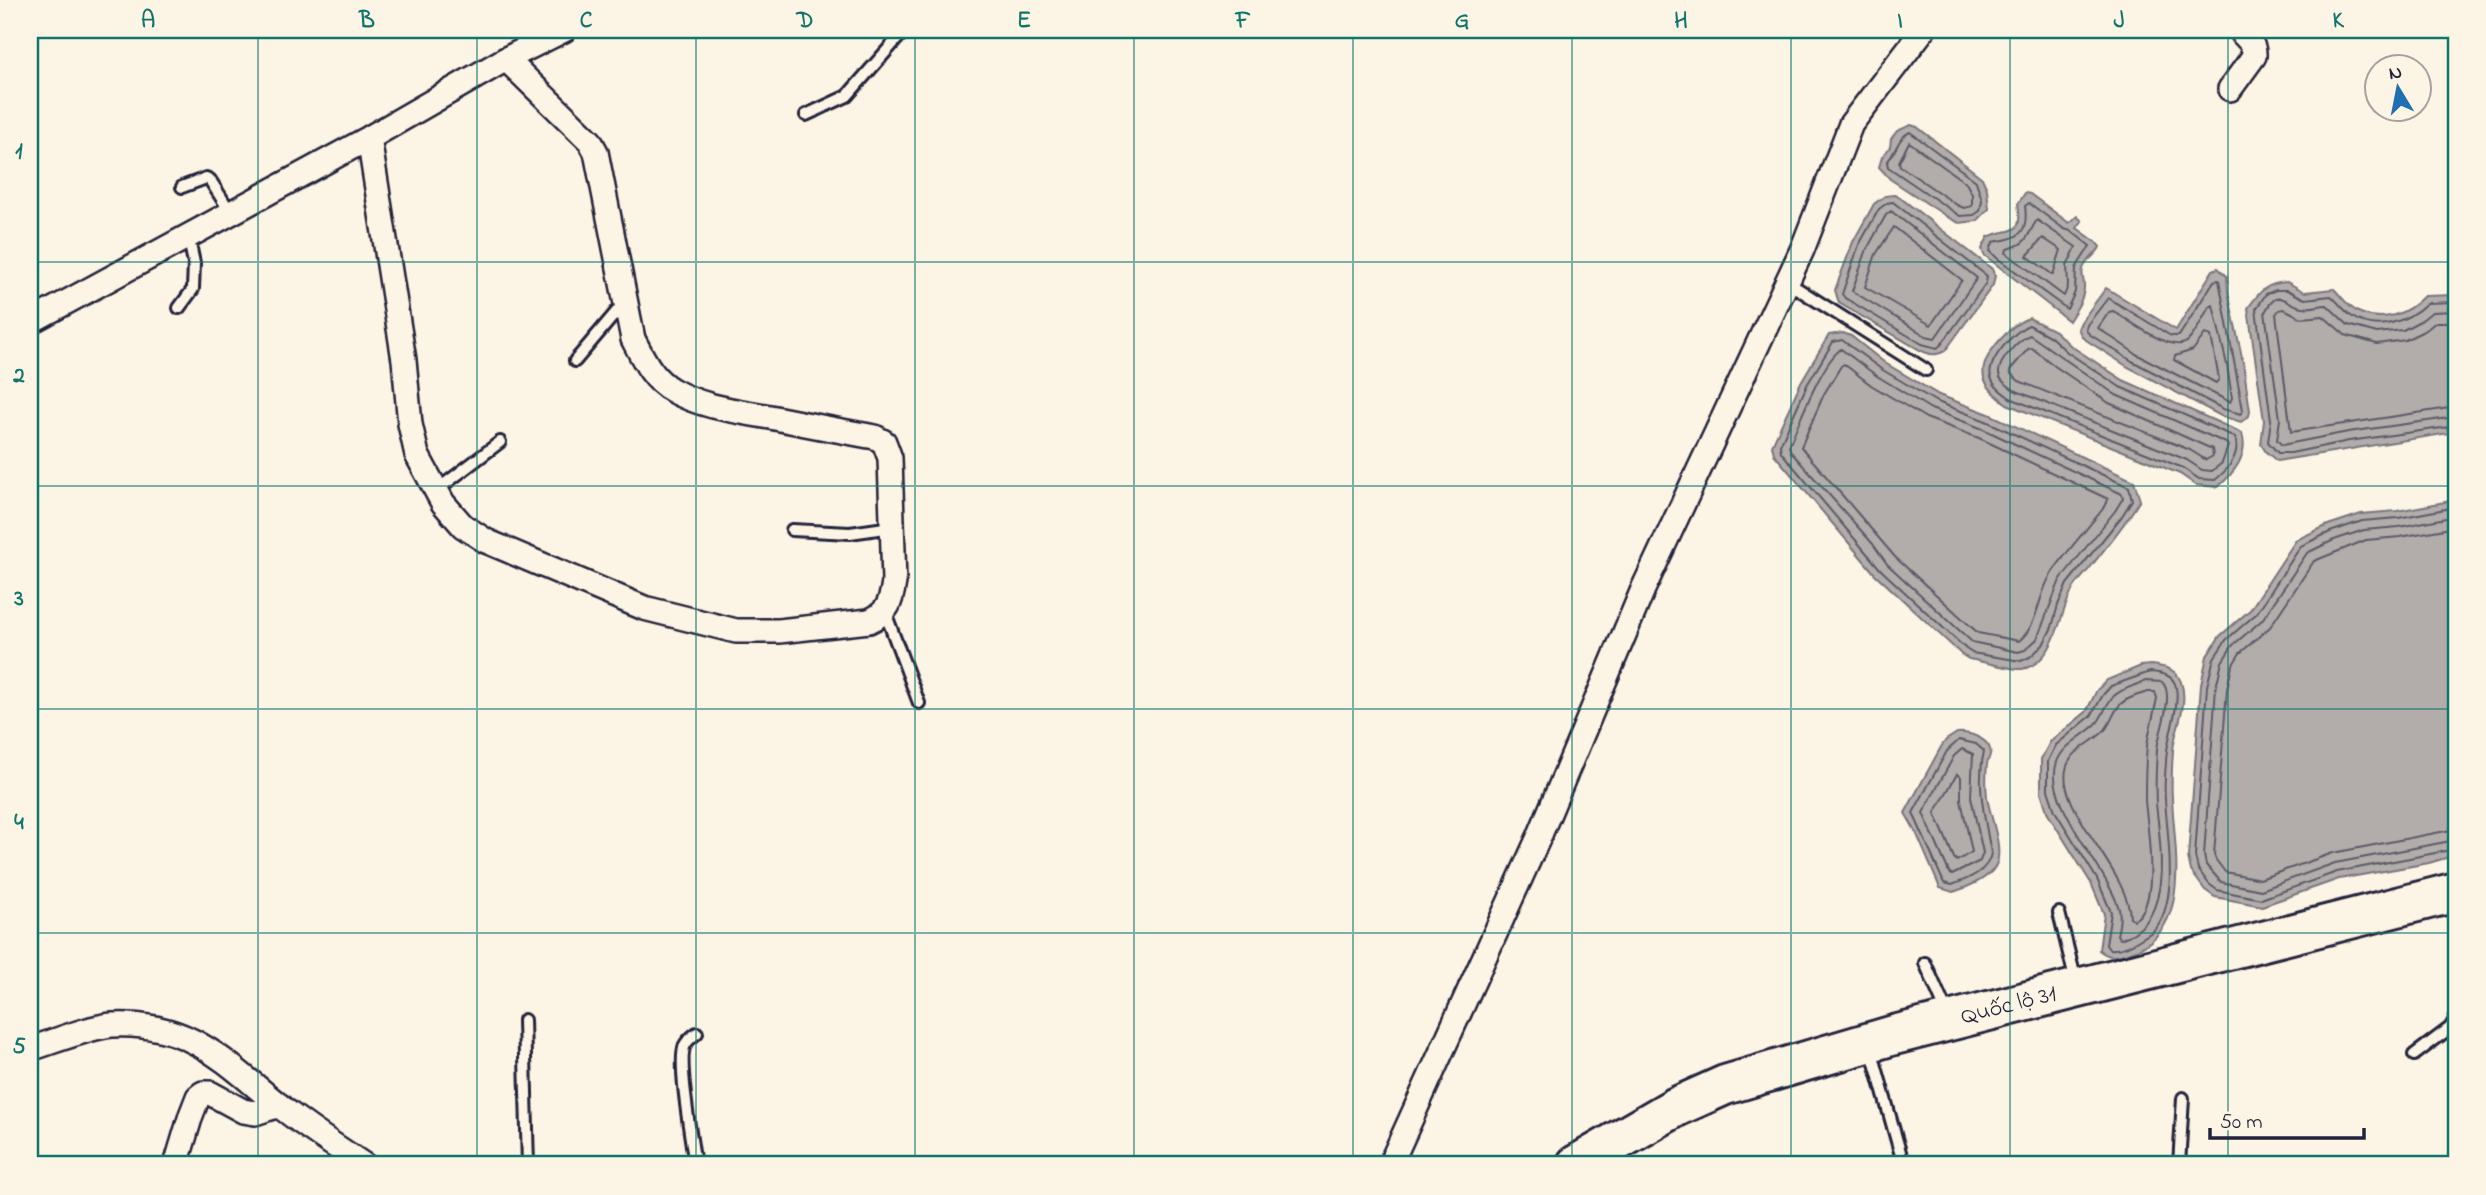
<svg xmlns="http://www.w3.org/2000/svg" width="2486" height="1195" viewBox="0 0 2486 1195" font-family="'Indie Flower',sans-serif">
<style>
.water{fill:#b2adab;stroke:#78757e;stroke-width:2}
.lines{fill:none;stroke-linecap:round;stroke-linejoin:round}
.shore{stroke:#5c5a68;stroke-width:2}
.service-casing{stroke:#22223b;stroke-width:16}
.minor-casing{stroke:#22223b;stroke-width:28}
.trunk-casing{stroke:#22223b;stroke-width:44}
.service{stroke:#fcf5e5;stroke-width:10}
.minor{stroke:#fcf5e5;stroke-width:23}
.trunk{stroke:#fcf5e5;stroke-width:38}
.grid{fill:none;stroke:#0f766e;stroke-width:2;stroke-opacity:0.55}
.labels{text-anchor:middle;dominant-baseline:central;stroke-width:5;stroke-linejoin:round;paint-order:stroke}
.street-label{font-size:24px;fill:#22223b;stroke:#fcf5e5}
.neatline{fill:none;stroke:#0f766e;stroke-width:2.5}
.grid-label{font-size:23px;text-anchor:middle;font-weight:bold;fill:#0f766e}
</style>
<rect width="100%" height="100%" fill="#fcf5e5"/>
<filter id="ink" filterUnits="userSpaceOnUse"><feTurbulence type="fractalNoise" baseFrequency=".0143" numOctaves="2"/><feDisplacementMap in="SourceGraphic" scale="14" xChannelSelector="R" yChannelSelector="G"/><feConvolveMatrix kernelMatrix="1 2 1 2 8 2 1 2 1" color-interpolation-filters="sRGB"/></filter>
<g filter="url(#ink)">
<!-- water -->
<path class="water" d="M1911,125L1917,127L1982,178L1987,189L1989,209L1977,221L1959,223L1949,218L1890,179L1879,167L1882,157L1890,147L1891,139L1897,131Z
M2025,193L2030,194L2069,223L2077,216L2082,221L2077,228L2096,242L2100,247C2096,256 2086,259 2083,269C2081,275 2084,279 2084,285C2085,298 2075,311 2069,321L1984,255L1982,249L1988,237C2009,227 2024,238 2018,204Z
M1894,195L1898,196L1992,269L1995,276L1993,285L1945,351C1935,356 1930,355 1920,350L1839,303L1835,290L1853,242L1874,204L1885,196Z
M2218,268L2227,276L2228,292L2243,362L2250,411L2249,416L2241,422L2221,416L2128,367L2083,338L2078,329L2081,322L2106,288L2176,330L2213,270Z
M2287,282L2305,292L2334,289C2341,296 2349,308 2358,312C2383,323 2406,315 2424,296L2456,295V432L2277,461L2266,452L2261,444L2264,421L2248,308C2260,291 2266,283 2287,282Z
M2029,318L2055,331L2071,346L2123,380L2242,433C2249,455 2234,473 2218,487L2196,485L2180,474L2007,404C1978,383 1976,368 1999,341C2008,331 2015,323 2029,318Z
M1843,333L1851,336L1885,363L1939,395L1989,414L2134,481L2140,500C2126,523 2109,544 2092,565C2086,574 2077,581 2072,591C2059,614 2056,663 2022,669C2013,670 1980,661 1969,659L1962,655L1875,574L1774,454L1772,445L1801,382L1829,335Z
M2456,500V855L2429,863L2339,879L2262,906L2215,897L2205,890L2191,871L2188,857L2201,685L2207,656L2220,636L2250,610L2296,540L2328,525L2361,514L2397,511Z
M2151,665C2164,667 2176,668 2181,682C2189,704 2175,728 2173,750C2172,766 2171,783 2172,798C2174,850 2194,933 2128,953C2117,957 2108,958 2099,950L2104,914L2091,883L2048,814L2041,792V759L2050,742L2086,712L2097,690L2107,680L2141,666Z
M1957,733C1968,732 1987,738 1990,749C1992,754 1988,759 1987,764C1986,774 1986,787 1987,797C1990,817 2005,850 1995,867C1988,879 1966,888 1953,892L1940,888L1916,832L1905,813L1941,747L1946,740Z"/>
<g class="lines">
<!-- shore -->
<path class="shore" d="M1910,132L1976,181L1982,200L1980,211L1974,215L1960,216L1888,167L1887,162C1897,151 1897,138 1910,132Z
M1909,142L1966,183L1972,194V206L1964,208L1957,205L1900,166L1899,162Z
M1893,202L1987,276L1986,283L1941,345L1937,348L1922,344L1845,298L1842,294L1859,245L1879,209L1887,203Z
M2029,203L2064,229L2071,231L2090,246L2076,268L2075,292L2067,309L1997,258L1990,251L1993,242C2018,238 2029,235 2025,206Z
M1891,211L1977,278L1935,338L1926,336L1852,291L1867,249L1886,215Z
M2037,220L2076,247L2067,266L2068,286L2064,296L2006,253L2007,249C2030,243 2026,236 2037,220Z
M1894,227L1962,280L1931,325L1865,287L1876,254Z
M2043,238L2061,250L2053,275L2027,256Z
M2219,280L2243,410L2241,414L2223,409L2132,361L2089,334L2086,330L2087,325L2108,298L2171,336H2179L2214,281Z
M2456,302L2427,303C2408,321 2376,334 2351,316C2344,310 2338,302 2331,296L2305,299L2287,290H2276L2266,294L2256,309L2271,420L2268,442L2278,453H2291L2349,441L2456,426
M2213,305L2227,365L2232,398L2230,402L2136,354L2098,328L2109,312L2113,311C2128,319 2172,355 2188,341C2197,332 2203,317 2209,307Z
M2456,311L2432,312L2422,320L2403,330L2377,333L2348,325L2327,305C2319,305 2311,309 2303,307C2285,305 2279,285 2265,312L2280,419L2277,440L2282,445L2348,432L2456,417
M2456,322H2436L2426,330L2405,340L2377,344L2345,335L2323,316L2302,318L2284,309L2279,310L2276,314L2291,432L2456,407
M2029,325L2051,337L2067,352L2120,387L2235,437C2241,454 2228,470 2215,480L2199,479L2183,468L2010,398C2002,392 1993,386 1991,377C1986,361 2015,330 2029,325Z
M2205,334L2211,336L2219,379L2216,383L2174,360L2175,356L2193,350Z
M2030,335L2116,395L2226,443L2228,446L2222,463L2212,471L2202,470L2187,460L2014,390C2009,386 1999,381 1999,373C1998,361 2020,338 2030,335Z
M1842,340L1881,369L1935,401L1986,421L2129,487L2132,500L2122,516L2067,584L2058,605L2052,627L2043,645L2030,657L2021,661L1972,653L1966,649L1881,570L1781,452L1780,445L1807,385L1833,342Z
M2032,348L2056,367L2109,403L2212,449L2213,456L2206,460L2190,450L2019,381L2011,374L2010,370L2028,349Z
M1841,349L1877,376L1931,409L1983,429L2122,494L2123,498L2115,511L2060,580L2037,639L2025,650L2018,652L1972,642L1887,564L1873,544L1791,452L1789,446C1799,423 1822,362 1841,349Z
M1844,364L1871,385L1926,418L1979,438L2108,499L2106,505C2089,527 2068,549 2052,573C2037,595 2040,623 2019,641L1978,633L1895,557L1801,447L1824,394L1841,366Z
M2456,507L2398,518L2362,521L2330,532L2301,546L2256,614L2226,640L2214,658L2207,686L2195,856L2198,869L2209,884L2217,890L2261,899L2337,872L2456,849
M2456,516L2399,527L2364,530L2334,540L2307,553L2262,620L2232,646L2222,662L2216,687L2204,855L2206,865L2221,882L2261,890L2335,863L2456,840
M2456,527L2400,537L2366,540L2314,561L2270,627L2240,653L2232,666L2227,689L2214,855L2216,860L2225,872L2260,879L2333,853L2456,829
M2150,672C2161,673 2173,674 2176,687C2180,709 2166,739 2166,762C2165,774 2164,787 2165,800C2167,834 2180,904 2153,931C2149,934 2144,937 2139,940C2130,946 2120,950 2109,949L2106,945L2111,912L2097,879L2055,811L2048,790V761L2056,745L2091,716L2103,695L2111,686Z
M2146,681L2162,682C2175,694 2159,732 2157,749C2156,766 2155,785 2156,803C2160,845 2175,924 2120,939L2117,935C2119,927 2121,917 2119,909C2108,869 2042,802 2057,762C2063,745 2082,737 2095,725C2102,719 2104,709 2109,702C2116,690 2134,686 2146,681Z
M2148,692H2155L2157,698C2154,714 2149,730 2147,746C2145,763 2145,783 2145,800C2147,826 2161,906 2134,920L2130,917C2129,871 2053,806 2067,766C2072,751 2091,743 2102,733C2111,725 2112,714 2119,706C2125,698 2139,695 2148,692Z
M1959,740L1976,744L1984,751C1976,786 1985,818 1991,853C1989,871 1968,879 1952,885L1944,883L1913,813L1947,751Z
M1962,749L1973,754L1971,797L1983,853L1980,861L1952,875L1949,872L1923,813L1954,756Z
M1957,774L1961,777V800L1972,852L1957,861L1954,858L1935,813Z"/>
<!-- service casing -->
<g class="service-casing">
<path id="service" d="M806,115L847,96L905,30
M182,187L206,178L210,180L231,213
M1787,282L1926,370
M179,308L193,289L194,263L188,235
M575,361L624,303
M437,490L500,442
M792,530L850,533L892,527
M885,612L919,703
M2059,913L2076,982
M1925,963L1948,1015
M524,1020L528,1165
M1871,1049L1902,1159
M2414,1055L2450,1028L2456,1018
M695,1165C692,1144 677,1060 685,1045C687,1041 693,1036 697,1033
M2179,1165L2183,1098"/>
</g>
<!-- minor casing -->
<g class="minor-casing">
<path id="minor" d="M2230,89L2254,56C2255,43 2246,38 2239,30
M369,138L404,360L410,424L417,455L443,503L463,526L486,541L644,608L736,631H779L869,621C888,613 891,602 894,582L890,458L884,442L875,437C840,431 805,424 770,417C737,411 701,407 672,390C652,379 643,358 633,339L596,152L590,141L506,59
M30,322L369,138L506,59L564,30
M30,1049C53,1042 89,1027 112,1025C188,1021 223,1060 276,1103C304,1126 335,1146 364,1165
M176,1165L191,1115L198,1097L203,1093H210L243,1111L255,1113L279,1105
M1390,1165L1539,837L1644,587L1802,250L1851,124L1923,30"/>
</g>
<!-- trunk casing -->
<g class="trunk-casing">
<g id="trunk">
<path id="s1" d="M1576,1165L1676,1107L1725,1085L1894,1035L2456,892"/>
</g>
</g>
<!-- service -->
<use href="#service" class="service"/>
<!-- minor -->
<use href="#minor" class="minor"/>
<!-- trunk -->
<use href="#trunk" class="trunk"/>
</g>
</g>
<!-- grid -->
<path class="grid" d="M258,30V1165M477,30V1165M696,30V1165M915,30V1165M1134,30V1165M1353,30V1165M1572,30V1165M1791,30V1165M2010,30V1165M2228,30V1165M30,262H2456M30,486H2456M30,709H2456M30,933H2456"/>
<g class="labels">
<!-- street labels -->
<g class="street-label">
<text stroke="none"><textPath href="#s1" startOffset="464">Quốc lộ 31</textPath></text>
</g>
</g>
<!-- margin -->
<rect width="2486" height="1195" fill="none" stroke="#fcf5e5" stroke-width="77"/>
<!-- north arrow -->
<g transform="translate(2398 88) rotate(350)"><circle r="33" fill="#fcf5e5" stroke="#a5a1a1" stroke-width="2"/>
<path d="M0-5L12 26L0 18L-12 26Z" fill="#1f6fb2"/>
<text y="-10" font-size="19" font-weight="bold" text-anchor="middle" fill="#22223b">N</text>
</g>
<!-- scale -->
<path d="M2210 1128v10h154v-10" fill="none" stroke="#22223b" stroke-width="3.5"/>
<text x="2220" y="1128" font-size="21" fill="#22223b" stroke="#fcf5e5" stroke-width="5" paint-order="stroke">50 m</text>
<rect x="38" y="38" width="2410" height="1118" class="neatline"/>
<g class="grid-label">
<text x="148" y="27">A</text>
<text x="367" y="27">B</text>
<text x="586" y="27">C</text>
<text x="805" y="27">D</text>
<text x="1024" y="27">E</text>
<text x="1243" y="27">F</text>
<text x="1462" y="27">G</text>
<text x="1681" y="27">H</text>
<text x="1900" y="27">I</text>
<text x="2119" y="27">J</text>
<text x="2338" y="27">K</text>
<text x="19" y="158">1</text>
<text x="19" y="382">2</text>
<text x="19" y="605">3</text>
<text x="19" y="829">4</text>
<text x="19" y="1053">5</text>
</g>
</svg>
